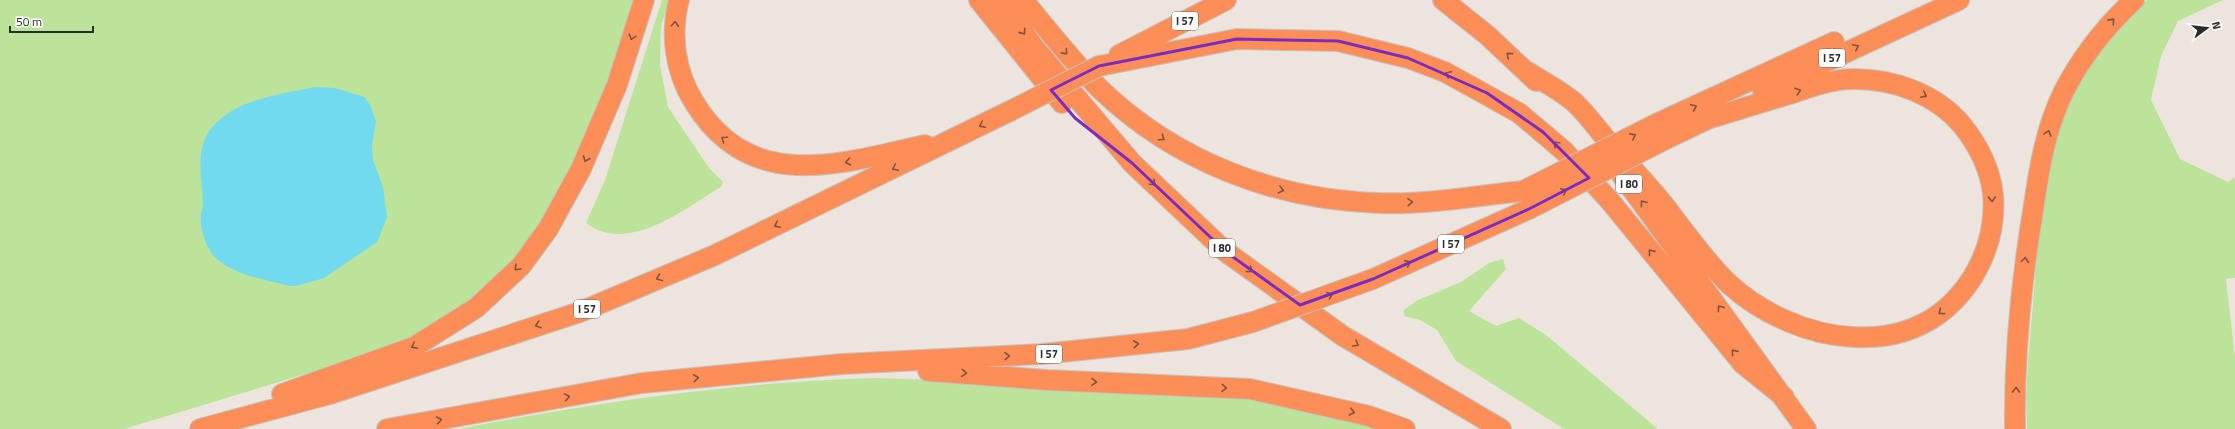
<svg xmlns="http://www.w3.org/2000/svg" width="2235" height="429" viewBox="0 0 2235 429" font-family="'Titillium Web',sans-serif">
<style>
.green{fill:#bbe39a}
.water{fill:#71daee}
.lines{fill:none;stroke-linecap:round;stroke-linejoin:round}
.motorway-casing{stroke:#c4c4c4;stroke-width:22}
.motorway{stroke:#fe8e58;stroke-width:20}
.motorway-bridge-casing{stroke:#c4c4c4;stroke-width:22;stroke-linecap:butt}
.motorway-bridge{stroke:#fe8e58;stroke-width:20}
.oneway{stroke:#7f533d}
.marked{fill:none;stroke:#7b2cbf;stroke-width:3;stroke-linejoin:round}
.labels{text-anchor:middle;dominant-baseline:central;stroke-width:3.5;stroke-linejoin:round;paint-order:stroke}
.shield{fill:#fff;stroke:#6b6b6b;stroke-width:1}
.shield-label{font-size:11px;font-weight:bold;fill:#2b2b2b}
</style>
<rect width="100%" height="100%" fill="#ede5dd"/>
<!-- green -->
<path class="green" d="M0,0H635L595,117L558,198L524,248L487,287L458,311L411,339L358,358L124,429H0Z
M662,0H669L661,26L660,65L668,107L709,168L723,182L722,186C685,209 628,255 586,223L605,180Z
M2147,0H2223L2178,21L2161,56L2151,100L2180,159L2228,182L2235,177V278L2226,279L2235,358V429H2027C2025,388 2029,346 2033,305C2037,252 2040,197 2053,146C2065,97 2106,30 2147,0Z
M1503,259L1506,269L1469,311L1496,326L1519,318L1546,335L1658,429H1564L1456,361L1437,330L1420,320L1404,316V310L1418,300L1461,282L1489,263Z
M875,378L1025,383L1251,396L1393,429H459C595,402 736,382 875,378Z"/>
<!-- water -->
<path class="water" d="M315,87L335,88L364,97L370,105L376,121L372,145L373,160L383,187L387,217L377,242L324,278L296,286H289C268,280 232,275 216,258C206,249 199,227 201,213C202,210 203,208 203,204C202,176 193,146 216,123C242,98 282,94 315,87Z"/>
<g class="lines">
<!-- motorway casing -->
<g class="motorway-casing">
<path id="motorway" d="M679,0C670,34 675,72 694,102C750,194 839,164 925,145
M979,0L1062,103
M1001,0L1033,46L1132,163L1226,252L1343,336L1501,429
M1023,0C1048,30 1072,61 1100,89C1175,161 1275,200 1379,203C1426,205 1475,196 1523,191
M1443,0L1487,35L1536,81
M1119,55L1226,0
M1099,66L1237,39L1338,41L1408,58L1445,72L1519,113L1564,151L1610,201L1743,364L1784,397
M1528,72C1543,82 1562,91 1575,103C1588,115 1599,131 1611,145C1629,165 1648,185 1665,206C1685,232 1705,261 1729,284C1762,314 1809,335 1853,337C1884,339 1914,332 1939,314C1976,286 1997,240 1993,194C1990,168 1978,145 1962,125C1936,94 1894,79 1854,79C1832,79 1810,87 1790,94C1762,102 1735,111 1707,119
M1763,91L1959,0
M1658,123L1834,42
M1666,139L1718,114
M1621,174L1806,429
M1373,279L1529,209
M928,371L1047,380L1250,389L1369,416L1405,429
M282,394L414,347L476,308L521,266L548,229L581,169L617,85L644,0
M200,429L330,394L580,312L715,255L1010,111
M387,429L642,383L842,364L1042,354L1188,339L1253,322
M2015,429C2014,356 2021,283 2033,211C2039,170 2045,129 2064,91C2082,56 2105,27 2134,0"/>
</g>
<!-- motorway -->
<use href="#motorway" class="motorway"/>
<!-- motorway-bridge casing -->
<g class="motorway-bridge-casing">
<path id="motorway-bridge" d="M1010,111L1099,66
M1523,191L1658,123
M1529,209L1666,139
M1253,322L1373,279"/>
</g>
<!-- motorway-bridge -->
<use href="#motorway-bridge" class="motorway-bridge"/>
</g>
<!-- one-way arrows -->
<defs><path id="oneway-chevron" d="M-2-3.5L2.5 0L-2 3.5" fill="none" stroke-width="1.6" stroke-linecap="round" stroke-linejoin="round"/></defs>
<g class="oneway">
<use href="#oneway-chevron" transform="translate(2112 21) rotate(-48)"/>
<use href="#oneway-chevron" transform="translate(675 24) rotate(-87)"/>
<use href="#oneway-chevron" transform="translate(1023 32) rotate(55)"/>
<use href="#oneway-chevron" transform="translate(632 37) rotate(108)"/>
<use href="#oneway-chevron" transform="translate(1856 47) rotate(-26)"/>
<use href="#oneway-chevron" transform="translate(1065 52) rotate(49)"/>
<use href="#oneway-chevron" transform="translate(1509 55) rotate(-139)"/>
<use href="#oneway-chevron" transform="translate(1448 74) rotate(-155)"/>
<use href="#oneway-chevron" transform="translate(1798 91) rotate(-17)"/>
<use href="#oneway-chevron" transform="translate(1924 95) rotate(26)"/>
<use href="#oneway-chevron" transform="translate(1694 107) rotate(-25)"/>
<use href="#oneway-chevron" transform="translate(982 125) rotate(154)"/>
<use href="#oneway-chevron" transform="translate(2048 133) rotate(-72)"/>
<use href="#oneway-chevron" transform="translate(1633 136) rotate(-27)"/>
<use href="#oneway-chevron" transform="translate(1162 138) rotate(34)"/>
<use href="#oneway-chevron" transform="translate(724 139) rotate(-145)"/>
<use href="#oneway-chevron" transform="translate(1556 144) rotate(-137)"/>
<use href="#oneway-chevron" transform="translate(586 159) rotate(113)"/>
<use href="#oneway-chevron" transform="translate(848 162) rotate(168)"/>
<use href="#oneway-chevron" transform="translate(895 168) rotate(154)"/>
<use href="#oneway-chevron" transform="translate(1153 183) rotate(43)"/>
<use href="#oneway-chevron" transform="translate(1281 190) rotate(14)"/>
<use href="#oneway-chevron" transform="translate(1564 191) rotate(-27)"/>
<use href="#oneway-chevron" transform="translate(1992 199) rotate(88)"/>
<use href="#oneway-chevron" transform="translate(1410 202) rotate(-3)"/>
<use href="#oneway-chevron" transform="translate(1643 203) rotate(-127)"/>
<use href="#oneway-chevron" transform="translate(777 225) rotate(154)"/>
<use href="#oneway-chevron" transform="translate(1651 252) rotate(-129)"/>
<use href="#oneway-chevron" transform="translate(2025 260) rotate(-83)"/>
<use href="#oneway-chevron" transform="translate(1408 263) rotate(-24)"/>
<use href="#oneway-chevron" transform="translate(517 268) rotate(135)"/>
<use href="#oneway-chevron" transform="translate(1250 270) rotate(36)"/>
<use href="#oneway-chevron" transform="translate(659 278) rotate(157)"/>
<use href="#oneway-chevron" transform="translate(1330 295) rotate(-20)"/>
<use href="#oneway-chevron" transform="translate(1720 308) rotate(-126)"/>
<use href="#oneway-chevron" transform="translate(1941 312) rotate(143)"/>
<use href="#oneway-chevron" transform="translate(538 325) rotate(162)"/>
<use href="#oneway-chevron" transform="translate(1136 344) rotate(-6)"/>
<use href="#oneway-chevron" transform="translate(1356 344) rotate(30)"/>
<use href="#oneway-chevron" transform="translate(414 346) rotate(153)"/>
<use href="#oneway-chevron" transform="translate(1734 352) rotate(-129)"/>
<use href="#oneway-chevron" transform="translate(1007 356) rotate(-3)"/>
<use href="#oneway-chevron" transform="translate(964 373) rotate(4)"/>
<use href="#oneway-chevron" transform="translate(696 378) rotate(-6)"/>
<use href="#oneway-chevron" transform="translate(1094 382) rotate(3)"/>
<use href="#oneway-chevron" transform="translate(1224 388) rotate(3)"/>
<use href="#oneway-chevron" transform="translate(2016 390) rotate(-89)"/>
<use href="#oneway-chevron" transform="translate(567 397) rotate(-10)"/>
<use href="#oneway-chevron" transform="translate(1352 412) rotate(13)"/>
<use href="#oneway-chevron" transform="translate(439 420) rotate(-10)"/>
</g>
<!-- marked area -->
<path class="marked" d="M1237,39L1338,41L1408,58L1487,93L1543,132L1589,178L1529,209L1373,279L1300,305L1226,252L1132,163L1075,118L1051,90L1099,66Z"/>
<g class="labels">
<!-- shield labels -->
<g class="shield">
<rect x="1172" y="12" width="26" height="18" rx="3"/>
<rect x="1819" y="49" width="26" height="18" rx="3"/>
<rect x="1616" y="175" width="26" height="18" rx="3"/>
<rect x="1438" y="235" width="26" height="18" rx="3"/>
<rect x="1209" y="239" width="26" height="18" rx="3"/>
<rect x="574" y="300" width="26" height="18" rx="3"/>
<rect x="1036" y="345" width="26" height="18" rx="3"/>
</g>
<g class="shield-label">
<text x="1185" y="21">I 57</text>
<text x="1832" y="58">I 57</text>
<text x="1629" y="184">I 80</text>
<text x="1451" y="244">I 57</text>
<text x="1222" y="248">I 80</text>
<text x="587" y="309">I 57</text>
<text x="1049" y="354">I 57</text>
</g>
</g>
<!-- north arrow -->
<g transform="translate(2207 28) rotate(75)" stroke="#ffffff" stroke-width="3" paint-order="stroke">
<path d="M0-3L7 15L0 10L-7 15Z" fill="#2b2b2b"/>
<text y="-6" font-size="11" font-weight="bold" text-anchor="middle" fill="#2b2b2b">N</text>
</g>
<!-- scale -->
<path d="M10 26v6h83v-6" fill="none" stroke="#2b2b2b" stroke-width="2"/>
<text x="16" y="26" font-size="12" fill="#2b2b2b" stroke="#ffffff" stroke-width="3" paint-order="stroke">50 m</text>
</svg>
